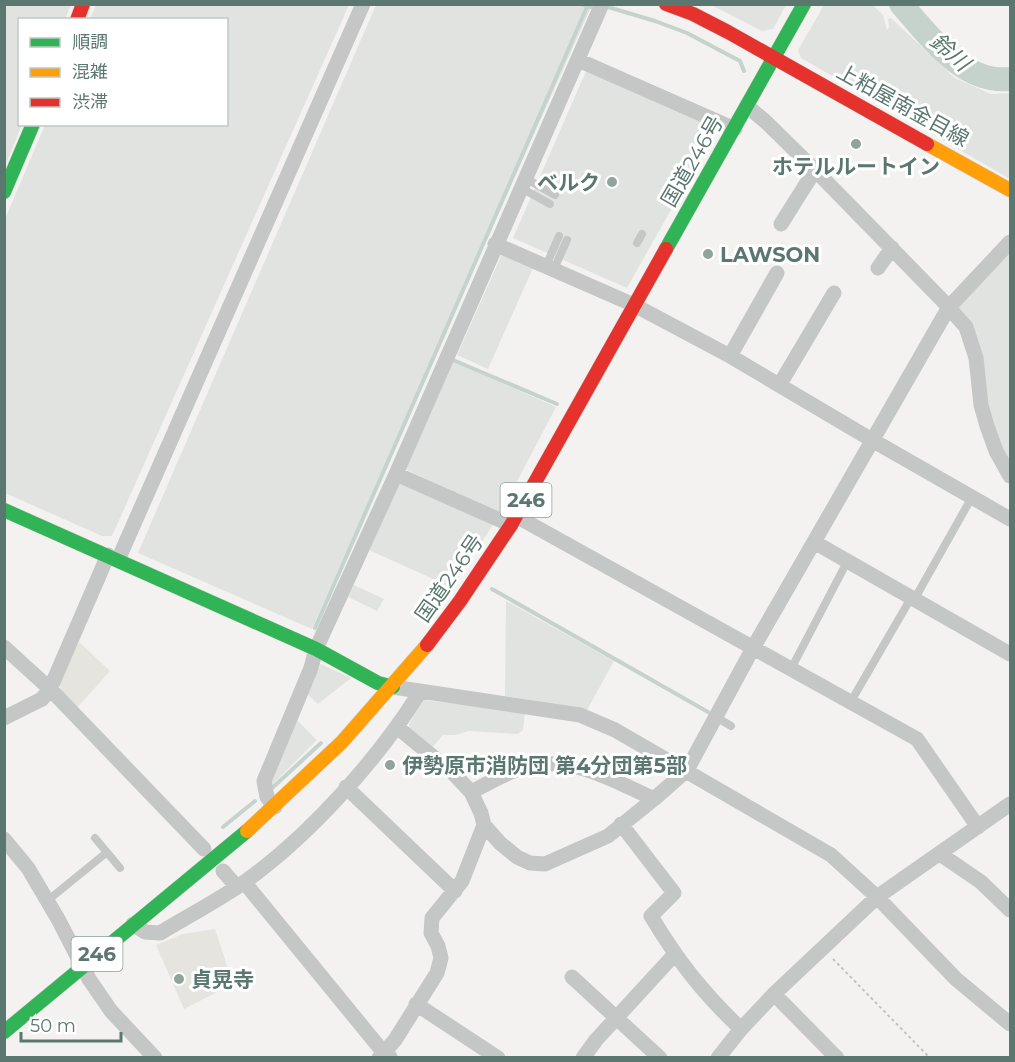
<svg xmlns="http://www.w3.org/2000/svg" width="1015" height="1062" viewBox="0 0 1015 1062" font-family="Montserrat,'Noto Sans JP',sans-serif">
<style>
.built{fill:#e1e3e1}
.green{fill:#e6e4de}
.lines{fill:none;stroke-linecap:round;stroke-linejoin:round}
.stream{stroke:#c6d3cd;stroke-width:4}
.river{stroke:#c6d3cd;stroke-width:24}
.fast-casing{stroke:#cecfce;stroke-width:15}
.slow-casing{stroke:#cecfce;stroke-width:15}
.jam-casing{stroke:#cecfce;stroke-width:15}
.path{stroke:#c2c4c3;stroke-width:2;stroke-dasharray:3 3;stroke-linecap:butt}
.lane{stroke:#c4c7c6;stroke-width:8}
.street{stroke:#c4c7c6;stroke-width:15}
.fast{stroke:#30b455;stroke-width:14}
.slow{stroke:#ff9f0a;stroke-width:14}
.jam{stroke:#e5322d;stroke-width:14}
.poi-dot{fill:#91a39d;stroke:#fff;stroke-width:2}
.labels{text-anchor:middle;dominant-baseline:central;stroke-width:6;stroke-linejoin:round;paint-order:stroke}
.shield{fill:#fff;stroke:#8ca09b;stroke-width:1.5}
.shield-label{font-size:20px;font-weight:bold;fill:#5b7870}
.street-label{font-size:21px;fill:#5b7870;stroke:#fff}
.poi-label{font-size:21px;font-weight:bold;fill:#5b7870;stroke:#fff;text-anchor:start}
.water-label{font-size:22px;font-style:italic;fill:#59796c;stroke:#fff}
</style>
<rect width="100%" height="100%" fill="#f4f2f1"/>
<!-- built -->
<path class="built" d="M5,5H71L65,19L20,20V124L22,125L5,166Z
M96,5H349L112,536H102L5,493V219L45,125L226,124V20L90,19Z
M376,5H592L312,629L138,553Z
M711,5H786L773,29L762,31Z
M824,5H873L883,15L887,30L889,27L888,19L891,18L955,78L991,94L1010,93V179L801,58L798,50Z
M587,69L718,126L627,288L513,238Z
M1010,251V466L994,436L957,309Z
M502,254L533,268L488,369L457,355Z
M453,361L556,407L500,514L407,470L405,465Z
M405,483L495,522L450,590L431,578L371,551L369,547L397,485Z
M354,585L384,599L377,611L348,597Z
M506,601L614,661L587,710L505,696Z
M321,664L351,678L318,704L307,694Z
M424,700L525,712L523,730L518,734L469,731L456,735H443L431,749L410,731L409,724Z
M297,720L317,740L270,787L271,772Z"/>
<!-- green -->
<path class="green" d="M79,642L110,671L75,710L62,695L59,683Z
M215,929L233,984L184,1009L156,945L183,934Z"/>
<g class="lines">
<!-- stream -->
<path class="stream" d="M581,4L591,7
M608,7L655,21L687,33L740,61L744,71
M453,360L557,404
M492,589L708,712
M315,628L587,7
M271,789L321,743
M223,827L255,801"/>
<!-- river -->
<path class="river" d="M901,4C930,37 963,84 1010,79"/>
<!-- fast casing -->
<g class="fast-casing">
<path id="fast" d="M4,192L33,124
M666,249L804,4
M4,510L316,649L378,683L393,687
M4,1032L247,831"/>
</g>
<!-- slow casing -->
<g class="slow-casing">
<path id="slow" d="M927,144L1010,190
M247,831L342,742L427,645"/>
</g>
<!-- jam casing -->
<g class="jam-casing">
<path id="jam" d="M666,4L693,14L728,32L927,144
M77,20L83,4
M427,645L460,601L511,525L666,249"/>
</g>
<!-- path -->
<path class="path" d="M833,959L930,1058"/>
<!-- lane -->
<path class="lane" d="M525,178L555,195
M521,188L550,204
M637,243L642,234
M546,266L559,236
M554,269L567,240
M914,600L972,497
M791,669L847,562
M850,703L911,598
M716,717L731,726
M95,838L120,868
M47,901L106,853"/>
<!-- street -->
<path class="street" d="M578,60L735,129
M747,106L766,122L815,170L942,300L966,327L976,358L981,405L987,426L996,451L1010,476
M781,224L815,170
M495,244L634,305L730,356L872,440L1010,519
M878,268L892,248
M730,356L777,273
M780,384L834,293
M396,474L511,525
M516,516L917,739L978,827
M814,542L1010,654
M118,560L363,4
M4,647L50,689L204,849
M393,687L580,715L615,730L831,855L877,897L956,979L1010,1024
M4,718L42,699L50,689L108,555
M397,727L454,774L471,792L481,813L484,825L500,843L517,857L530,863L545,864L608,836L654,799L687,770L753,648L949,307L1010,242
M346,787L455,891
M471,792C487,784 505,773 522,768C572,754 610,779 654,799
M275,807L267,797L264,781L311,668L316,649L396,474L602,4
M621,824L674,893L651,916C678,961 702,992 741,1029
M4,839L28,868L58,919L89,979L111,1011L155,1058
M940,854L981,882L1010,910
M223,871L237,887
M244,882L384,1053L390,1057
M133,924L145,932L160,933C188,916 219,900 246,881C311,834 378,759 420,692
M572,977L660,1058
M774,994L837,1058
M416,1004L498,1058
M379,1058L395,1040L437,973L441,958L438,946L431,933L432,918L462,881L484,825
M583,1058L596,1040L674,955
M718,1058L741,1029L774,994L877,897L1010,804"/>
<!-- fast -->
<use href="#fast" class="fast"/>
<!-- slow -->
<use href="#slow" class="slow"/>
<!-- jam -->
<use href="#jam" class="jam"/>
</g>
<!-- markers -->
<g class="poi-dot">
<circle cx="856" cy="144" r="6"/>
<circle cx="612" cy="182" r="6"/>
<circle cx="708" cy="254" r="6"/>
<circle cx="390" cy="765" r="6"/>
<circle cx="179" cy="979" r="6"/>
</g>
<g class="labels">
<!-- shield labels -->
<g class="shield">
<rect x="500.5" y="483" width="51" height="34" rx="4.5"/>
<rect x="71.5" y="937" width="51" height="34" rx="4.5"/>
</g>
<g class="shield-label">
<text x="526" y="500">246</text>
<text x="97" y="954">246</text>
</g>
<!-- street labels -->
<g class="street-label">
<text transform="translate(903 105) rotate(29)">上粕屋南金目線</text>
<text transform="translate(692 161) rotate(-60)">国道246号</text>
<text transform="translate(449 578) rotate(-55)">国道246号</text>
</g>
<!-- poi labels -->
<g class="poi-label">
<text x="856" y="166" text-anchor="middle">ホテルルートイン</text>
<text x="600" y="182" text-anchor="end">ベルク</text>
<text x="720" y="254">LAWSON</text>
<text x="402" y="765">伊勢原市消防団 第4分団第5部</text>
<text x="191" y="979">貞晃寺</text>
</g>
<!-- water labels -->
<g class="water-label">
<text transform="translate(950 52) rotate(41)">鈴川</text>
</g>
</g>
<!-- border -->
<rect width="1015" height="1062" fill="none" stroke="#5b7870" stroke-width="12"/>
<!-- legend -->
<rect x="18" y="18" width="210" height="108" fill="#ffffff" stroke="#bdc9c6" stroke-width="1.5"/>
<rect x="30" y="38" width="30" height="9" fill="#30b455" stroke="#bdc9c6" stroke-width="1.5"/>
<text x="72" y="48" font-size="18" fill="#5b7870">順調</text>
<rect x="30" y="68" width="30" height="9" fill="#ff9f0a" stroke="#bdc9c6" stroke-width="1.5"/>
<text x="72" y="78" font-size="18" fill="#5b7870">混雑</text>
<rect x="30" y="98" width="30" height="9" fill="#e5322d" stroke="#bdc9c6" stroke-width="1.5"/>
<text x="72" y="108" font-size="18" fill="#5b7870">渋滞</text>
<!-- scale -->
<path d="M21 1032v9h100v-9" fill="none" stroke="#5b7870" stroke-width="3"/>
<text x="30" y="1032" font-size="18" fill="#5b7870" stroke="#ffffff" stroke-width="4.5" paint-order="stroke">50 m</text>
</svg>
